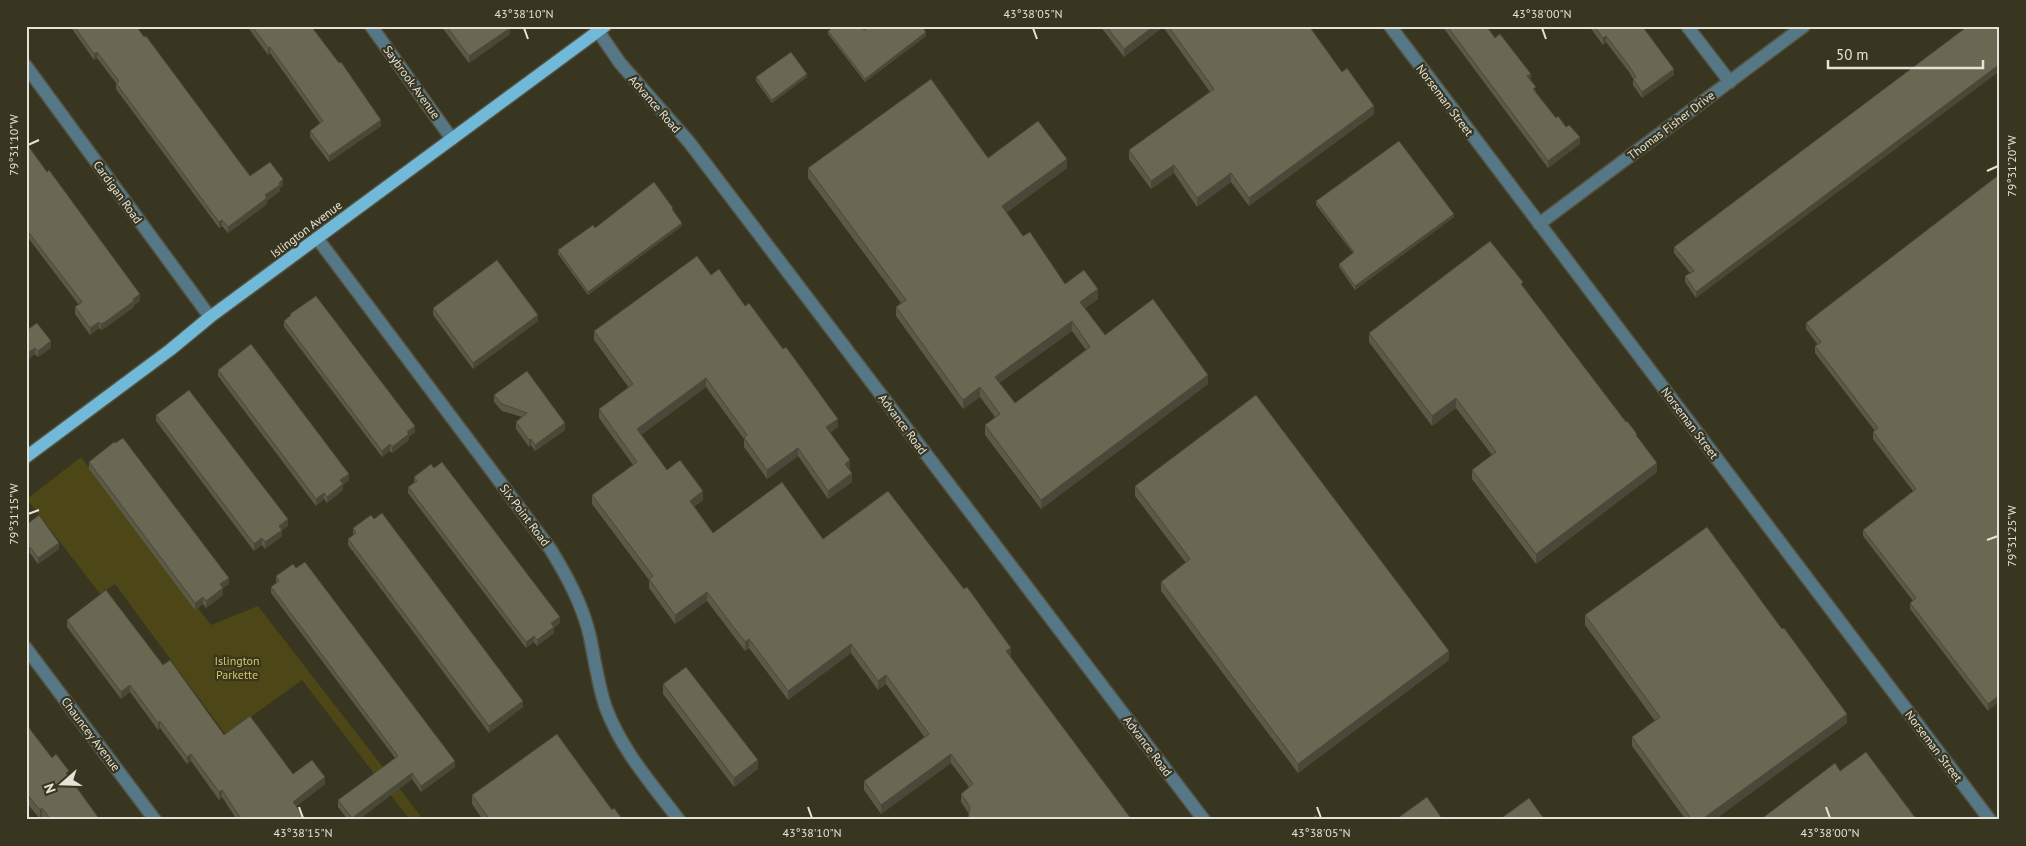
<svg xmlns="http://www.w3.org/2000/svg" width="2026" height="846" viewBox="0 0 2026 846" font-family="'PT Sans',sans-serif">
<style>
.green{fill:#4d4717}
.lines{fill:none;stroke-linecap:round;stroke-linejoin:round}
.minor-casing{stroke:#54513e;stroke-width:15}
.major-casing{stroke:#54513e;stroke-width:15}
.minor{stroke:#567786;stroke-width:12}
.major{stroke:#71b9d8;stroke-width:12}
.wall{fill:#5b5947;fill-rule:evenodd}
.shaded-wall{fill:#4a4839}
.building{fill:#6a6752;stroke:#4a4839;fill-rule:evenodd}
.ticks{fill:none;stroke:#e5e3d7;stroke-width:2}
.labels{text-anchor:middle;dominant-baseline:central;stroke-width:4.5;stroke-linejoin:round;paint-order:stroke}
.street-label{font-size:12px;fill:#e5e3d7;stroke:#383521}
.park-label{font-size:12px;fill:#d4c659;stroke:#383521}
.neatline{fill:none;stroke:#e5e3d7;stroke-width:2}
.ticks-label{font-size:12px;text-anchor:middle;fill:#e5e3d7}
</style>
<rect width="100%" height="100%" fill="#383521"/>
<!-- green -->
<path class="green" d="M81,457L211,625L258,606L423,819L410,820L302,680L226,735L115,584L100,594L27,499Z"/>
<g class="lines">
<!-- minor casing -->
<g class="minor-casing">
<path id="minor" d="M371,26L452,139
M1390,26L1990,820
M1687,26L1730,82
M598,31L620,63L689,142L746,217L1204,820
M26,66L210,317
M1539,224L1804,26
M317,238L551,550C568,578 583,606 590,637C595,661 598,685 606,708C622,751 652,784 679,820
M26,648L155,820"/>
</g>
<!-- major casing -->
<g class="major-casing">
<path id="major" d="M26,457L170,350L210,317L605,26"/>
</g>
<!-- minor -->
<use href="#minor" class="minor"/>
<!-- major -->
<use href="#major" class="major"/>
</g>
<!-- wall -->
<path class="wall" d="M70,26H136L250,176L283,186L280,188V191L267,201V204L228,233L222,226L219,228L116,89V83L97,58L94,60Z
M247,26H311L381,126L329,162L310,137V131L320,123L270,53L268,55Z
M441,26H508L510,34L469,63Z
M1100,26H1305L1374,114L1249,206L1231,182L1197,207L1174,173L1151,189L1129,159V150L1210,92L1163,27L1124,57Z
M1442,26H1484L1495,38L1531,80L1536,92L1556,118L1566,127L1580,144L1548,168Z
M1589,26H1642L1674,75L1642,98L1633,85V79L1629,72L1606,42L1603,45Z
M1968,26L1696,298L1685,282V276L1690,273L1674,253V247Z
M864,30L926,36L865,82L828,34V31Z
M756,77H807L772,103L756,81Z
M26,143L140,301L134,305V307L105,328L101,330L99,328L90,335L75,314V307L79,305L26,235Z
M988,158L1067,168L1006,213L1023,236L1065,284L1098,299L1085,308L1105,335L1208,384L1041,509L985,435V425L995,417L980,397L963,409L896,316V307L901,303L808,178V168ZM1072,331L1086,350L1015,403L999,383Z
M2000,174L1988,711L1910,609V603L1913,601L1863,536V530L1913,491L1873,439V432L1875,431L1815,353V346L1818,345L1806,329V323Z
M1316,201L1454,217L1355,290L1339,267V264L1353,253L1316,205Z
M673,211L682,226L588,295L558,254V250L595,228Z
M711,275L745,306L838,427L830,433L850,469L849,470L852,482L828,499L798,456L767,479L744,447V439L706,387L641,435L667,470L703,500L694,506L713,533L823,539L1011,657L969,814L961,802V794L969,787L951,763L881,814L864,790V781L925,738L886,684L878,690L851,653L788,700L749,648L745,651L707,601L675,624L649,588V580L592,504V495L633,465L599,418V409L629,388L594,340V331Z
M1523,287L1637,437L1657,472L1536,564L1472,479V470L1492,455L1456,408L1432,426L1369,342V333Z
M433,308L538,321L473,369L433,315Z
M290,314L415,432L409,437V440L392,453L390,451L382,457L284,327V321L290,316Z
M26,328L51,348L38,357L35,354L26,361Z
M218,370L349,480L343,485V490L327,503L324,499L316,506L218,376Z
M494,395L565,430L535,451L531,445L529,447L516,429V422L522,417L502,411L494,402Z
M156,415L288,526L282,530V536L265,549L262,545L254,551L156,421Z
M89,462L229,584L223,588V595L206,608L203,604L195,610L89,469Z
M414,477L560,623L554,628V633L537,646L534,642L526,648L408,493V487L414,483Z
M1135,486L1449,660L1298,773L1161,591V582L1186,563L1135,496Z
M26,525L59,549L38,564L30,553Z
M353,528L523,707L489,733L348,545V539L353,535Z
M276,576L455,767L421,792L412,779L358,820H348L338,807V800L395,758L271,593V587L276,583Z
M1585,615L1847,723L1714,820H1686L1632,746V737L1655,721L1585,625Z
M67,620L163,665L224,735L293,774L325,784L296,806L307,820H237L222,797L219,800L191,761L187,764L160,728L158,730L130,692L121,699L67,627Z
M663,684L758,769L734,787L663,694Z
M26,724L52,758L69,776L100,820H44L42,817L40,819L26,802Z
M472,795L612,810L623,820H483L472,804Z"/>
<!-- shaded-wall -->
<path class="shaded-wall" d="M1154,26H1163V27L1124,57V49Z
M510,28V34L469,63V56Z
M926,32V36L865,82V79Z
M1606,36V42L1603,45V38Z
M270,47V53L268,55V48Z
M97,52V58L94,60V54Z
M2000,64V71L1696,298V292Z
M1674,69V75L1642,98V92Z
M807,74V77L772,103V100Z
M1531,74V80L1527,83V76Z
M1374,106V114L1249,206V198Z
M381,120V126L329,162V156Z
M1580,137V144L1548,168V161Z
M1067,159V168L1002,216V206Z
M1174,165V173L1151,189V181Z
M1231,173V182L1197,207V198Z
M283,179V186L280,188V191L267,201V204L228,233V227L265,195Z
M1454,214V217L1355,290V286Z
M222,220V226L219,228V222Z
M682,223V226L588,295V292Z
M1098,289V299L1080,311V302Z
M140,294V301L134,305V307L105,328L101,330V324Z
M538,315V321L473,369V363Z
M1072,321V331L995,386V377Z
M99,322V328L90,335V328Z
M51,341V348L38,357V351Z
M35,348V354L26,361V354Z
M1208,375V384L1041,509V500Z
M706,378V387L637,438V429Z
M980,387V397L963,409V400Z
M1456,398V408L1432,426V416Z
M838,419V427L826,436V427Z
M565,423V430L535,451V445Z
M415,426V432L409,437V440L392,453V447L407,432Z
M531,439V445L529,447V440Z
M390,444V451L382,457V451Z
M798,448V456L767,479V470Z
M850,460V469L845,473V464Z
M1657,463V472L1536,564V554Z
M852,473V482L828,499V491Z
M349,474V480L343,485V490L327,503V497L340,480Z
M703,491V500L690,510V501Z
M324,493V499L316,506V499Z
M288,519V526L282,530V536L265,549V542L279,526Z
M262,538V545L254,551V544Z
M59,543V549L38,564V558Z
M30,547V553L26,556V550Z
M229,578V584L223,588V595L206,608V601L220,584Z
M707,592V601L675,624V615Z
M203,597V604L195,610V603Z
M560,617V623L554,628V633L537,646V640L551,623Z
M534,636V642L526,648V642Z
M749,639V648L745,651V642Z
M851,644V653L788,700V691Z
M1011,648V657L1006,660V651Z
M1449,651V660L1298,773V764Z
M886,675V684L878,690V681Z
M130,685V692L121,699V692Z
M2000,695V701L1988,711V704Z
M523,701V707L489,733V726Z
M1847,714V723L1714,820H1701Z
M160,721V728L158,730V723Z
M191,754V761L187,764V757Z
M951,754V763L881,814V805Z
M758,760V769L734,787V778Z
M455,761V767L421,792V786Z
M412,773V779L358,820H352V818Z
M325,777V784L293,809V802Z
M222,790V797L219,800V792Z
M42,808V817L40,819V810Z"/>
<!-- building -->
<path class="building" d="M74,26H136L144,37L146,36L250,176L270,162L283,179L279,183L280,185L265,195L267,198L228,227L222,220L219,222L116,83L119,81L97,52L94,54Z
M252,26H311L339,63L341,62L381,120L329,156L310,131L323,121L270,47L268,48Z
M446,26H508L510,28L469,56Z
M835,26H861L864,30L870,26H921L926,32L865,79L828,31Z
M1106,26H1154L1124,49Z
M1168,26H1309L1342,72L1347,68L1374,106L1249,198L1231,173L1197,198L1174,165L1151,181L1129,150L1214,89Z
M1447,26H1484L1485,28L1487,27L1495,38L1500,34L1531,74L1527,76L1536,87L1533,89L1556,118L1558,116L1566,127L1569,125L1580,137L1548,161Z
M1594,26H1642L1674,69L1642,92L1633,79L1636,77L1629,66L1606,36L1603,38Z
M1968,26H2000V64L1696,292L1685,276L1694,271L1674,247Z
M791,52L807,74L772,100L756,77Z
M931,79L988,158L1038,121L1067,159L1002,206L1023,236L1030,232L1065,284L1084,270L1098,289L1080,302L1105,335L1153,299L1208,375L1041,500L985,425L1000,414L980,387L963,400L896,307L906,300L808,168ZM1072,321L1090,347L1015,403L995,377Z
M1399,141L1454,214L1355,286L1339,264L1354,252L1316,201Z
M26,143L47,172L49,170L140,294L133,299L134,301L105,322L101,324L99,322L90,328L75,307L82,302L26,229Z
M2000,174V695L1988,704L1910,603L1916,598L1863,530L1916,489L1873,432L1878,428L1815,346L1821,342L1806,323Z
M654,182L673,208L672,209L682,223L588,292L558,250L593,225L595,228Z
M1490,241L1523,282L1521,284L1626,422L1627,421L1637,434L1636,435L1657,463L1536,554L1472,470L1496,452L1456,398L1432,416L1369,333Z
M697,256L711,275L719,269L745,306L749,303L783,349L786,347L838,419L826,427L850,460L845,464L852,473L828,491L798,448L767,470L744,438L747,435L706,378L637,429L667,470L680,460L703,491L690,501L713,533L782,482L823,539L888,491L964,589L967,587L1011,648L1006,651L1132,820H968L970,807L961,794L973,784L951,754L881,805L864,781L929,734L886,675L878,681L851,644L788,691L749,639L745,642L707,592L675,615L649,579L653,576L592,495L637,462L599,409L633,384L594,331Z
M497,260L538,315L473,363L433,308Z
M316,296L415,426L407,432L409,434L392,447L390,444L382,451L284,321L291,315L290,314Z
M37,323L51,341L38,351L35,348L26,354V328L27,330Z
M251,344L349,474L340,480L343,484L327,497L324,493L316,499L218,370Z
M527,371L565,423L535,445L531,439L529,440L516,422L527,413L502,404L494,395Z
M189,390L288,519L279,526L282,530L265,542L262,538L254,544L156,415Z
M1256,395L1449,651L1298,764L1161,582L1190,559L1135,486Z
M123,438L229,578L220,584L223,588L206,601L203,597L195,603L89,462L114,442L115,443Z
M442,462L560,617L551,623L554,627L537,640L534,636L526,642L408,487L417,481L414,477L431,464L434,468Z
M382,513L523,701L489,726L348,539L356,533L353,528L371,515L374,519Z
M39,515L59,543L38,558L30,547L26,550V525Z
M1707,527L1782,629L1784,628L1847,714L1701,820H1692L1632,737L1660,717L1585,615Z
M305,562L455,761L421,786L412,773L352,818L338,800L398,756L271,587L279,581L276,576L293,564L296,568Z
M106,590L163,665L170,660L224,735L250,716L293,774L312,760L325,777L293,802L307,820H242L222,790L219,792L191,754L187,757L160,721L158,723L130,685L121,692L67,620Z
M686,667L758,760L734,778L663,684Z
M26,724L52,758L56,754L69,771L66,773L100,820H51L42,808L40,810L26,793V791L27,790L26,788Z
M557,734L612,810L614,808L623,820H490L472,795Z
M1866,752L1917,820H1760L1835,763L1840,771Z
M1427,797L1443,820H1395Z
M1529,798L1545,820H1499Z
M1316,815L1319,820H1309Z"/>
<!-- ticks -->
<path class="ticks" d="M524,28L528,39M1033,28L1037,39M1542,28L1546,39M28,145L39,140M1987,171L1998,166M28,514L39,510M1987,540L1998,536M299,807L303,818M808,807L812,818M1317,807L1321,818M1826,807L1830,818"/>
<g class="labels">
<!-- street labels -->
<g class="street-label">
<text transform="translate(412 82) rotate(54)">Saybrook Avenue</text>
<text transform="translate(1445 100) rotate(53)">Norseman Street</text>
<text transform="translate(655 104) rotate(49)">Advance Road</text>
<text transform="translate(1671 125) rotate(-37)">Thomas Fisher Drive</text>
<text transform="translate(118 192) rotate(54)">Cardigan Road</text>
<text transform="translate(306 229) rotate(-37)">Islington Avenue</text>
<text transform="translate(1690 423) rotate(53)">Norseman Street</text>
<text transform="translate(903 424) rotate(53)">Advance Road</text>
<text transform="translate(525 515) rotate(53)">Six Point Road</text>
<text transform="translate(91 734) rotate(53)">Chauncey Avenue</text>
<text transform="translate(1148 746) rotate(53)">Advance Road</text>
<text transform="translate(1934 746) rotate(53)">Norseman Street</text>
</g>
<!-- park labels -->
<g class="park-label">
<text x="237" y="660">Islington<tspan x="237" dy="14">Parkette</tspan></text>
</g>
</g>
<!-- border -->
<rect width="2026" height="846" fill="none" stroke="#383521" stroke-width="55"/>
<!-- north arrow -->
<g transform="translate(62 784) rotate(250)" stroke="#383521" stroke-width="4" paint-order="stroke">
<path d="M0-4L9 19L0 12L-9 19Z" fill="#e5e3d7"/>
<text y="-8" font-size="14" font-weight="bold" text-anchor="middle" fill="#e5e3d7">N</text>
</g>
<!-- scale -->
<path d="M1828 60v8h155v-8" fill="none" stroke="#e5e3d7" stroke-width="2.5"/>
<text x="1836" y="60" font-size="15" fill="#e5e3d7" stroke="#383521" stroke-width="4" paint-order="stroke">50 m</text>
<rect x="28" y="28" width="1970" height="790" class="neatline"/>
<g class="ticks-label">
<text x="524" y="18">43°38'10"N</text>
<text x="1033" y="18">43°38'05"N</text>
<text x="1542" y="18">43°38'00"N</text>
<text transform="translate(14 145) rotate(-90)" y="4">79°31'10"W</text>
<text transform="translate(2012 166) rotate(-90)" y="4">79°31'20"W</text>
<text transform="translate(14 514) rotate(-90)" y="4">79°31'15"W</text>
<text transform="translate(2012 536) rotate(-90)" y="4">79°31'25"W</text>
<text x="303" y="837">43°38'15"N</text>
<text x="812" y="837">43°38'10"N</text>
<text x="1321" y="837">43°38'05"N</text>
<text x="1830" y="837">43°38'00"N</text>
</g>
</svg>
